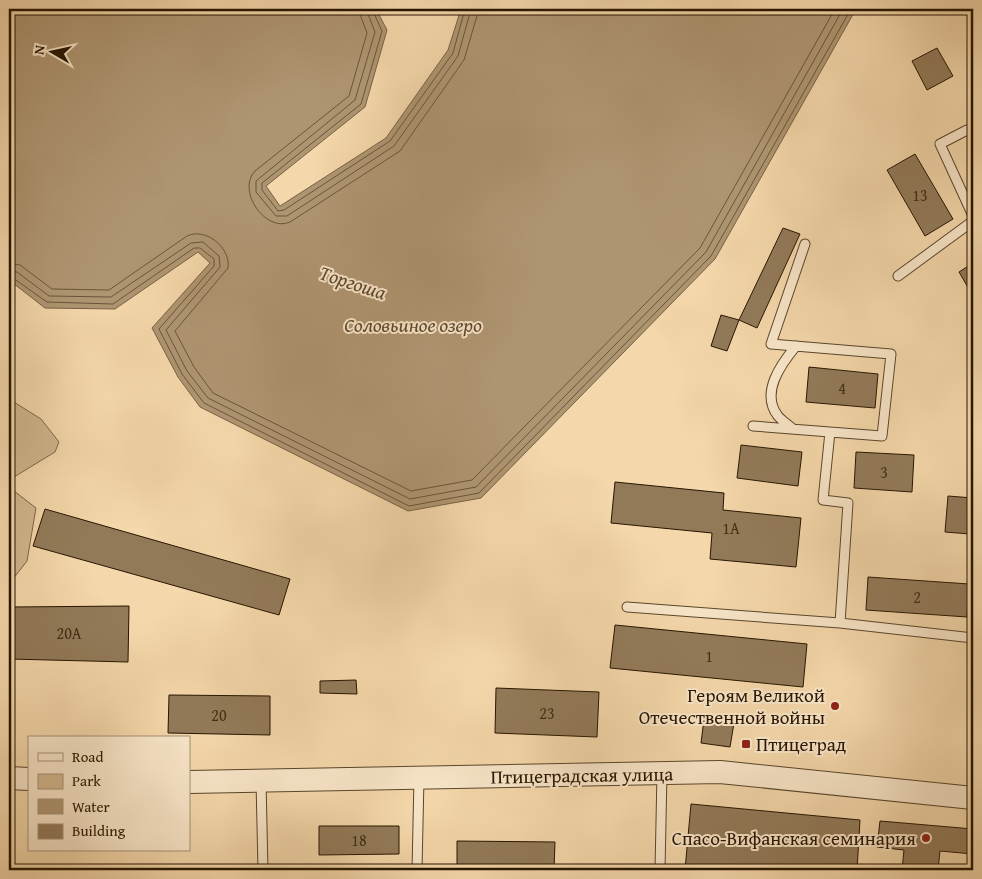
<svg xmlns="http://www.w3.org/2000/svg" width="982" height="879" viewBox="0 0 982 879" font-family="'Gentium Book Plus',serif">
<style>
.green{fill:#d1b68d;stroke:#7c6647}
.water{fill:#ae9571;stroke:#786244}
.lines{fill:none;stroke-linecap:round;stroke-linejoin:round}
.shore{stroke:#6a5539;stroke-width:1}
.building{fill:#927a59;stroke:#271501}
.service-casing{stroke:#5a462b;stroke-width:11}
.tertiary-casing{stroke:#5a462b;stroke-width:24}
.service{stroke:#f8e5c8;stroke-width:9}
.tertiary{stroke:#f8e5c8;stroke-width:22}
.poi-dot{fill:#8f2418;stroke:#f8e5c8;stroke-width:2}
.labels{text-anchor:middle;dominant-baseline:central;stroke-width:4;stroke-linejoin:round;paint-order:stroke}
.number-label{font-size:16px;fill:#422e17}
.poi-label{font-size:19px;fill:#271501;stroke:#f8e5c8;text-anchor:end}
.street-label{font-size:19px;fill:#271501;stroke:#f8e5c8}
.water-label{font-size:20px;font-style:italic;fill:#5d482e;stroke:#f8e5c8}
</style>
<rect width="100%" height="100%" fill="#f4d7aa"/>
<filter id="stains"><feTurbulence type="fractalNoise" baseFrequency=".004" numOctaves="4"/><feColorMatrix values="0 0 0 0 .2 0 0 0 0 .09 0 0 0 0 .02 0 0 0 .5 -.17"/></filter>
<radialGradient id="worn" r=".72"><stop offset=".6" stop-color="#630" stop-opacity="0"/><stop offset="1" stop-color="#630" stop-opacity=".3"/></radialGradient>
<!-- green -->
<path class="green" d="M9,399L41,419L59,442L55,452L9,480Z
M9,487L36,508L27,561L9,584Z"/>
<!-- water -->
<path class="water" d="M9,9H376L387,30L365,107L266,186L280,206L386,138L448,50L461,9H856L715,259L481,498L408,511L200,407L178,377L152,328L210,263L198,252L115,309L45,308L9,280Z"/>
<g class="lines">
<!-- shore -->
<path class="shore" d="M358,9L367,33L349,96L255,171C236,191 266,233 290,222L400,151L464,60L479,9
M366,9L375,32L355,100L256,181V192L276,216H287L394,146L458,56L471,9
M372,9L382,31L361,104L262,183V190L278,211L284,210L390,141L453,53L465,9
M9,263L20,265L52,289L109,290L187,236C206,227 231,248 228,268L175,331L194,367L213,393L411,491L472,480L700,248L835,9
M9,270L17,272L49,296L111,297L191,243L203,242L219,256L220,267L166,330L187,371L208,398L410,499L476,487L706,252L843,9
M9,277L13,278L47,302L113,304L194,248H200L214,259V266L159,329L182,374L204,403L409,506L479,493L711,256L851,9"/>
</g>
<!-- building -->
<path class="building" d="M937,48L953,76L927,90L912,61Z
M915,154L953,219L925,236L887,170Z
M783,228L800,234L757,328L739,320Z
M973,263V296L959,272Z
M721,315L739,320L727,351L711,346Z
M809,367L878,374L875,408L806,402Z
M741,445L802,452L798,486L737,478Z
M856,452L914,455L912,492L854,488Z
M615,482L724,493L723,510L801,518L796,567L710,559L712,533L611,523Z
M948,496L973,498L970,534L945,532Z
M45,509L290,579L279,615L33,546Z
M868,577L969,584L967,617L866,610Z
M129,606L128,662L9,659V607Z
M615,625L807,644L803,687L610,668Z
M356,680L357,694L320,693V681Z
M496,688L599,692L597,737L495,733Z
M169,695L270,696V735L168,733Z
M704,719L734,723L730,747L701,743Z
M691,804L860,820L857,870H685Z
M880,821L973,829V854L940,851L938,870H902L904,850L877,847Z
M319,826H399V854L319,855Z
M457,841L555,842L554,870H457Z"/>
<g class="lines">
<!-- service casing -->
<g class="service-casing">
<path id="service" d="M973,131L967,130L940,144L973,216
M805,244L771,344L891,354L882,436L830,432L823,500L848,503L840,623
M898,276L973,221
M753,426L830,432
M793,429C789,425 782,421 778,416C760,393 781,364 796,346
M627,607L840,623L973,638
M261,781L263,870
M417,870L419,778
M660,870L662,773"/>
</g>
<!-- tertiary casing -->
<g class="tertiary-casing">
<path id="tertiary" d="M9,778L29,779
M189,782L720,772L973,798"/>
</g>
<!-- service -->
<use href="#service" class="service"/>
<!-- tertiary -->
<use href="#tertiary" class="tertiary"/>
</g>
<!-- markers -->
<g class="poi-dot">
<circle cx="835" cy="706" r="5"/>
<rect x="741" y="739" width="10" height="10" rx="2.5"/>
<circle cx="926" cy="838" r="5"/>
</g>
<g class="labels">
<!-- number labels -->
<g class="number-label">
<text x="920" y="195">13</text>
<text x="842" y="388">4</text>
<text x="884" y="472">3</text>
<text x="731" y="528">1А</text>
<text x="917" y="597">2</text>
<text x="69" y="633">20А</text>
<text x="709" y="656">1</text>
<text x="547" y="713">23</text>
<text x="219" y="715">20</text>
<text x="359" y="840">18</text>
</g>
<!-- poi labels -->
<g class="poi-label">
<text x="825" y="695">Героям Великой<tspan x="825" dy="22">Отечественной войны</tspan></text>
<text x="756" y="744" text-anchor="start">Птицеград</text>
<text x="916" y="838">Спасо-Вифанская семинария</text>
</g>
<!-- street labels -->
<g class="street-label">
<text transform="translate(582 775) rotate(-1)">Птицеградская улица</text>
</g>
<!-- water labels -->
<g class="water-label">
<text transform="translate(353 282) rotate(18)">Торгоша</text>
<text x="413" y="324">Соловьиное озеро</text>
</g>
</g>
<!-- margin -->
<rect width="982" height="879" fill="none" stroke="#f4d7aa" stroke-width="30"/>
<rect x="10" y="10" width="962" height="859" fill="none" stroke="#271501" stroke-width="2.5"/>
<rect x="15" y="15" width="952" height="849" fill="none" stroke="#271501"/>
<!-- legend -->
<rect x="28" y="736" width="162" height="115" fill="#f8e5c8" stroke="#a49278"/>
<rect x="38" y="753" width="25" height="8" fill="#f8e5c8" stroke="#a49278"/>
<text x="72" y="762" font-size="15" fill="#271501">Road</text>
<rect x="38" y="774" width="25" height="15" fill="#d1b68d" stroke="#a49278"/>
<text x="72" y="786" font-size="15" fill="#271501">Park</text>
<rect x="38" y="799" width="25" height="15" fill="#ae9571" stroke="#a49278"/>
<text x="72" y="812" font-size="15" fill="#271501">Water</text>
<rect x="38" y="824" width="25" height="15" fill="#927a59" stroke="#a49278"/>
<text x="72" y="836" font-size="15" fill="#271501">Building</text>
<!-- north arrow -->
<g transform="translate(52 52) rotate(279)" stroke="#f8e5c8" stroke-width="4" paint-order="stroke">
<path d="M0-4L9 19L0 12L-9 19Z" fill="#271501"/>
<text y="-8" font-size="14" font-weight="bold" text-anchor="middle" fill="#271501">N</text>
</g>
<rect width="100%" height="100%" filter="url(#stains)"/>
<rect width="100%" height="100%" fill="url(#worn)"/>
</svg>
